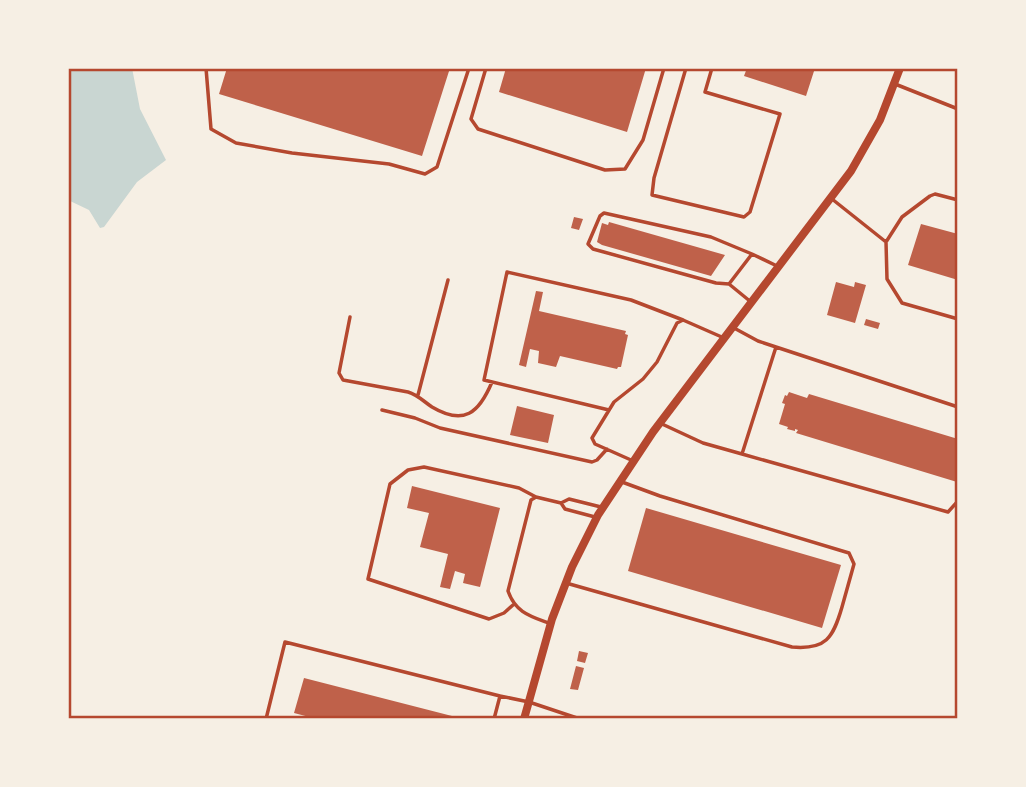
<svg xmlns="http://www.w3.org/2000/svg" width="1026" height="787" viewBox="0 0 1026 787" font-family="Jost,sans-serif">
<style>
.water{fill:#c9d6d2}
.building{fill:#bf614a}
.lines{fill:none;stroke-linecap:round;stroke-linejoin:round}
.service{stroke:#b5482f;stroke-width:3.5}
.tertiary{stroke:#b5482f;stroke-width:8}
.neatline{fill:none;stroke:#b5482f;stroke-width:2.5}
</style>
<rect width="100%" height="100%" fill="#f6efe4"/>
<!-- water -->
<path class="water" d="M68,68H132L140,109L166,160L137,182L104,227L100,228L89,210L68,200Z"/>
<!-- building -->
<path class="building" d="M227,68H450L422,156L219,94Z
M506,68H646L627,132L499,92Z
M747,68H815L806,96L744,76Z
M574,217L583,219L579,230L571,228Z
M609,222L725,255L711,276L602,245L597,242L602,223L608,225Z
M921,224L958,234V280L908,265Z
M836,282L854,287L855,282L866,285L855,323L827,315Z
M536,291L543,292L539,311L626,331L625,334L628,335L621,367H618L617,369L560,356L556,367L538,363L539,351L530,349L526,367L519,365Z
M866,319L880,323L878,329L864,325Z
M789,392L807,398L809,394L958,439L957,482L796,433L798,430L795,429V431L787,429L788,427L779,424L785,404L782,403L785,395L787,396Z
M517,406L554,415L548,443L510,435Z
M412,486L500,508L480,587L463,583L465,574L455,571L450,589L440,587L448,554L420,547L429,513L407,508Z
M646,508L841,565L822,628L628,571Z
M579,651L588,653L585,663L577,661Z
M576,666L584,668L578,690L570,689Z
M304,678L452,716L451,719H317L294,713Z"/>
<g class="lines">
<!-- service -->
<path class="service" d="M206,68L211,129L236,143L292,153L389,164L425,174L437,167L469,68
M486,68L471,119L478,129L605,170L625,169L643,140L664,68
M686,68L654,178L652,195L744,217L750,212L780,114L705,92L712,68
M895,84L958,109
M832,199L886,242
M958,200L935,194L930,196L902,217L886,242L887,279L902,303L958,319
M729,284L716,283L593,249L588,244L600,216L604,213L711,237L752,254
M751,302L729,284L752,254L777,266
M350,317L339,373L343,380L408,392C418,395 423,401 432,407C464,426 479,413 492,382
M776,347L958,407
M418,395L448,280
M382,410L415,418L440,428L592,462L597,460L607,449
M609,410L484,380L507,272L631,300L683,320
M662,424L703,443L742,454L776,347L758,341L734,328
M742,454L948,512L958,501
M631,460L595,444L592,438L614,402L643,379L657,362L677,323L683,320L724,338
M595,517L565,509L561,503L569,499L601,507
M566,583L792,647C826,650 833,638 842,607C846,593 850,578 854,564L849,553L660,496L622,482
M513,605L504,613L489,619L368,579L390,484L408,470L424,467L519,488L536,497
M551,624C530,616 516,613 508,591L531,500L536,497L561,503
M266,719L285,642L500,696
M494,719L500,696L529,702L580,719"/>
<!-- tertiary -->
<path class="tertiary" d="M524,719L552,619L572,567L598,515L653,432L851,171L880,120L900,68"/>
</g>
<!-- border -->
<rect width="1026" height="787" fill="none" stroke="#f6efe4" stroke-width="140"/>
<rect x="70" y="70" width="886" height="647" class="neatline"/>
</svg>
